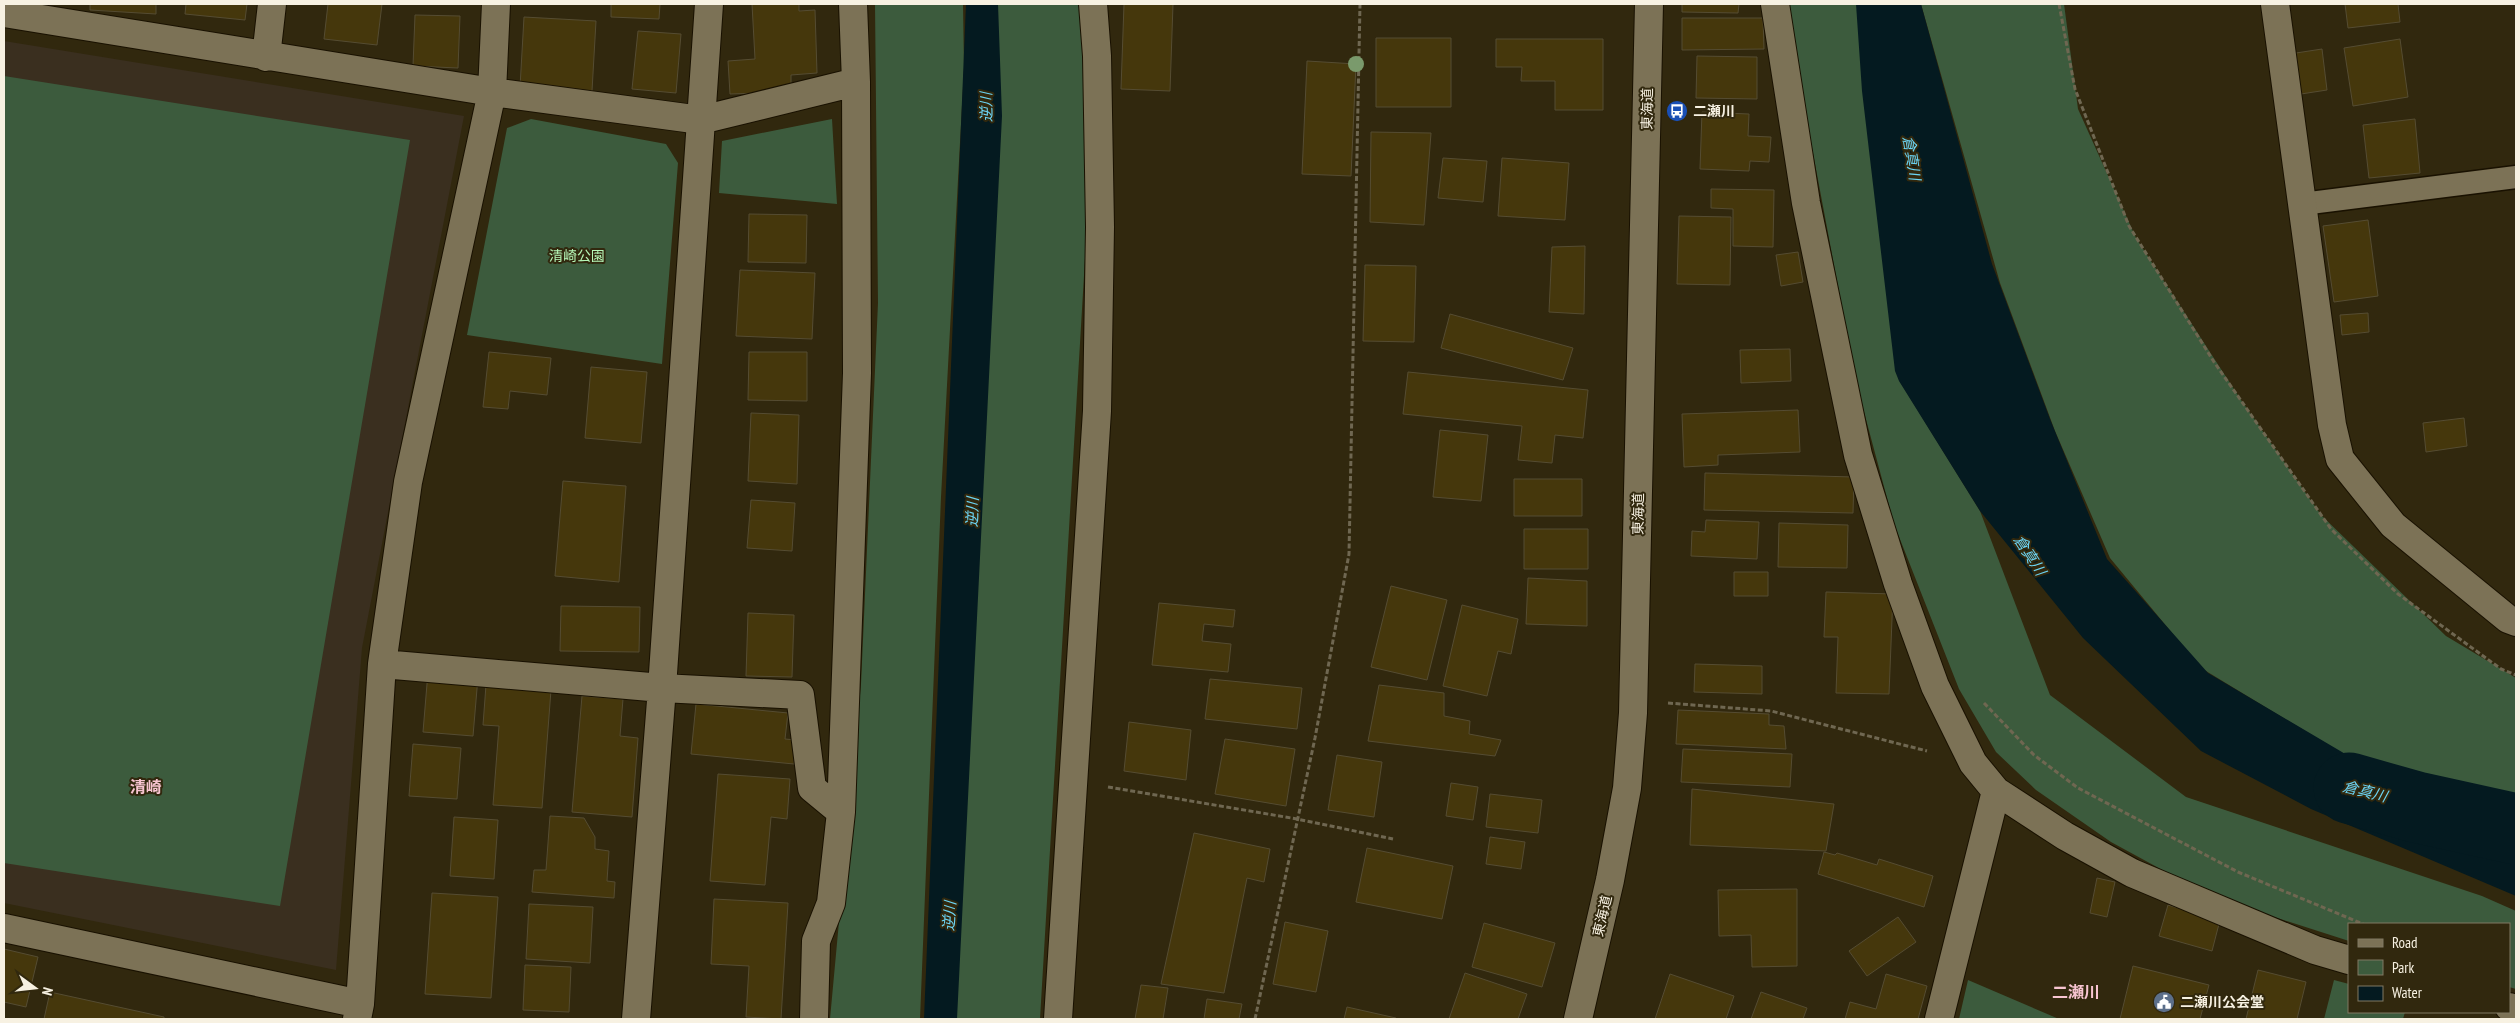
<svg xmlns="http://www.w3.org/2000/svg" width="2520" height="1023" viewBox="0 0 2520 1023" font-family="'PT Sans Narrow','Noto Sans JP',sans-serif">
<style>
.education{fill:#3a2f1f}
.green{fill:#3c5b3d}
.water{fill:#041a20}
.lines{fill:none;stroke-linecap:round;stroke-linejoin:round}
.river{stroke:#041a20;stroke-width:71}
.building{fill:#45370c;stroke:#554c32}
.lane-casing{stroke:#191100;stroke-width:25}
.street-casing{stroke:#191100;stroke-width:30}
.secondary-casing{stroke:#191100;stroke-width:30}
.path{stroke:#6f6751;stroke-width:3;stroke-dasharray:5 2.5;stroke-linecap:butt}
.lane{stroke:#7c7256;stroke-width:22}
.street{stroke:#7c7256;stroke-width:28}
.secondary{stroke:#7c7256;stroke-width:28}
.tree{fill:#7a9a6c}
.labels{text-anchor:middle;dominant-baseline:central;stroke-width:4;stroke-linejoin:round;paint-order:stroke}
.street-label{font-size:14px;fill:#f7f1e2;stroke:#31280e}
.poi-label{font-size:14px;font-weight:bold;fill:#f7f1e2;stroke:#31280e;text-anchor:start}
.park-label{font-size:14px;fill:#b6f7b8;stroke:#31280e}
.water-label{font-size:15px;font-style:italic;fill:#6cd5f5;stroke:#31280e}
.quarter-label{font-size:16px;font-weight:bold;fill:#f7c4d1;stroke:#31280e}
</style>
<rect width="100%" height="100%" fill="#31280e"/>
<!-- education -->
<path class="education" d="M4,41L464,116L362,648L336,970L4,903Z"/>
<!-- green -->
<path class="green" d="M875,4H963L964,68L941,497L920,1019H830L861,684L878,303Z
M996,4H1093L1097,56L1040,1019H956Z
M1785,4H1859L1899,380L1980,511L2050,695L2186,797L2482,896L2516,911V989L2509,987V924H2349V941L2212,897L2111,842L2036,790L1996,752L1959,689L1894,524L1856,382Z
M1921,4H2064L2078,109L2136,238L2241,400L2321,515L2446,636L2516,678V849L2464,825L2379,776L2201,668L2110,558L2055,431L2000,283Z
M4,76L410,140L280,906L4,863Z
M531,119L666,144L678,163L662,364L467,335L507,128Z
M832,119L837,204L719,193L722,141Z
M1968,980L2059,1019H1959Z
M2334,980L2349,984V1012H2405L2403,1019H2324Z"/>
<!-- water -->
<path class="water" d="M966,4H998L1002,116L957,1019H924Z
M1856,4H1921L1992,264L2050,419L2107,559L2208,673L2503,847L2516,849V896L2311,809L2201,751L2083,638L1980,511L1899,381L1895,371L1862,91Z"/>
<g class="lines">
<!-- river -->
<path class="river" d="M2349,788L2416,807L2516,829"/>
</g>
<!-- building -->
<path class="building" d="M90,4H156V14L90,10Z
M186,4H247L245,20L185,14Z
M328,4H382L377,45L324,39Z
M611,4H660L659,19L611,17Z
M752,4H799V11L815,10L817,73L791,75V92L730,94L728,61L755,59Z
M1124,4H1173L1170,91L1121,89Z
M1682,4H1739L1738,13L1682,12Z
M2345,4H2398L2400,22L2348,28Z
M415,15L460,16L458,68L413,66Z
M524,17L596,21L592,91L520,87Z
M1682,18H1763L1764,49L1682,50Z
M638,31L681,34L676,93L632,89Z
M1376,38H1451V107H1376Z
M1496,39H1603V110H1555V81H1521L1522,67H1496Z
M2400,39L2408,97L2353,106L2344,48Z
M2322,49L2327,90L2301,94L2296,53Z
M1697,56L1757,57V99L1696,98Z
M1307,61L1356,64L1351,176L1302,174Z
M1702,112L1749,114L1748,136L1771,137L1769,162L1750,161L1749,171L1700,169Z
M2415,119L2420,173L2369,178L2363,125Z
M1371,132L1431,133L1424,225L1370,222Z
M1443,158L1487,161L1483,202L1438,198Z
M1502,158L1569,163L1565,220L1498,216Z
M1711,189L1774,190L1773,247L1733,246V209L1711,208Z
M749,214L807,215L806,263L748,262Z
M1679,216L1731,217L1730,285L1677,284Z
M2368,220L2378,296L2334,302L2323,226Z
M1585,246L1584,314L1549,312L1552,247Z
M1798,252L1803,282L1781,286L1776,255Z
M1365,265L1416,266L1414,342L1363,341Z
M740,270L815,273L812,339L736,336Z
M2368,313L2369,332L2342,335L2340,315Z
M1450,314L1573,348L1563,380L1441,348Z
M1790,349L1791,381L1741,383L1740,350Z
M489,352L551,358L547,395L510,391L508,409L483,407Z
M749,352H807V401L748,400Z
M591,367L647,372L641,443L585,438Z
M1408,372L1588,390L1583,438L1555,435L1552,463L1518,460L1522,426L1403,414Z
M1798,410L1800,452L1718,455V465L1684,467L1682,414Z
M751,413L799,415L797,484L748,481Z
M2464,418L2467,446L2426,452L2423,423Z
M1440,430L1488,435L1481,501L1433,497Z
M1705,473L1854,477L1853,513L1704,510Z
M1514,479H1582V516H1514Z
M563,481L626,486L619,582L555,576Z
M751,500L795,503L792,551L747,548Z
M1706,520L1759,522L1757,559L1691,556L1692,531L1705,532Z
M1779,523L1848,525L1847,568L1778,567Z
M1524,529H1588V569H1524Z
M1734,572H1768V596H1734Z
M1528,578L1587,581V626L1526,624Z
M1391,586L1447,600L1427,680L1371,667Z
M1826,592L1893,594L1889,694L1836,693L1838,637H1824Z
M1159,603L1235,610L1233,627L1204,624L1202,641L1231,644L1228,672L1152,665Z
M1462,605L1518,619L1511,654L1498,651L1487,696L1443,686Z
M561,606L640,607L639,652L560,651Z
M748,613L794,615L792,677L746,676Z
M1695,664L1762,666V694L1694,692Z
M428,672L478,677L473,736L423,732Z
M1210,679L1302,688L1297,729L1205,719Z
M486,685L551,690L542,808L493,805L499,726L483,725Z
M1379,685L1444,693V716L1470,721L1469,734L1501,740L1495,756L1368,741Z
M582,696L623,699L620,736L638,738L632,817L572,812Z
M696,704L788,713L785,739L796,740L794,764L691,754Z
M1678,710L1769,714V725L1784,726L1786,749L1676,744Z
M1129,722L1191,730L1186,780L1124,771Z
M1225,739L1295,749L1286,806L1215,794Z
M413,744L461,748L457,799L409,796Z
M1683,749L1792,754L1790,787L1681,782Z
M1337,755L1382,762L1374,817L1328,810Z
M718,774L790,779L787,819L771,817L765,885L710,881Z
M1451,783L1478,787L1473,820L1446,816Z
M1692,789L1834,804L1826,851L1690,845Z
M1490,794L1542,800L1538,833L1486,827Z
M550,816L584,818L595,837V849L609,851L607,881L615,882L614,898L532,892L534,870H546Z
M454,817L498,820L494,879L450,876Z
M1194,833L1270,849L1264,882L1247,878L1224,993L1161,984Z
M1490,837L1525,842L1521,869L1486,864Z
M1367,848L1453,866L1442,919L1356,902Z
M1824,852L1835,855L1837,853L1877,865L1879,859L1933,876L1924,907L1818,874Z
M2097,878L2115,882L2107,917L2090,913Z
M1797,889V966L1752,967L1751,935L1719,936L1718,890Z
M432,893L498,897L491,998L425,994Z
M714,899L788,903L781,1019L746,1017L749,966L711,964Z
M529,904L593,907L590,963L526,959Z
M2168,905L2220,920L2212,951L2159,936Z
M1898,917L1916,942L1867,976L1849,951Z
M1285,922L1328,931L1316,992L1273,984Z
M1484,923L1555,943L1542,987L1472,967Z
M4,949L38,957L26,1007L4,1002Z
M525,965L571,967L569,1012L523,1010Z
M2133,966L2209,985L2200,1019H2120Z
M2258,970L2306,982L2297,1019H2246Z
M1465,973L1527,994L1518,1019H1449Z
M1670,974L1734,996L1726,1019H1655Z
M1886,974L1927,986L1918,1019H1845L1850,1002L1876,1009Z
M1141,985L1168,988L1163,1019H1135Z
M50,992L164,1017V1019H44Z
M1761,992L1807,1008L1803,1019H1751Z
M1207,999L1242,1004L1239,1019H1204Z
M1347,1007L1396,1018V1019H1344Z"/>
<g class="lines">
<!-- lane casing -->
<g class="lane-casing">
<path id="lane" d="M2302,204L2516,177"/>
</g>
<!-- street casing -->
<g class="street-casing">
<path id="street" d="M1775,4L1806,203L1858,455L1898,584L1935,686L1973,763L1996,791L2065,836L2132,873L2315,950L2349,960
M2275,4L2332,425L2340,459L2393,525L2508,619L2516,622
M4,13L492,92L701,120L856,82
M266,57L272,4
M382,664L662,688L800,695L812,788L841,812
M4,928L360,1004
M2509,1007L2516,1009
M357,1019L360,1004L382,664L408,482L492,92L496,4
M636,1019L662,688L709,4
M814,1019L816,941L831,903L841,812L857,373L856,82L853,4
M1058,1019L1097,411L1100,227L1097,56L1093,4
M1939,1019L1996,791"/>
</g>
<!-- secondary casing -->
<g class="secondary-casing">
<path id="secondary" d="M1578,1019L1610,880L1627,788L1633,713L1649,4"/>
</g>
<!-- path -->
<path class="path" d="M2059,4L2075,89L2129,226L2214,362L2331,529L2398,594L2501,669L2516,675
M1668,703L1771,711L1927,751
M1984,703L2034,755L2078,788L2238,872L2363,924
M1108,787L1297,819L1393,839
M1255,1019L1315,738L1349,554L1360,4"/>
<!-- lane -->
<use href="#lane" class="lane"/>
<!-- street -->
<use href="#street" class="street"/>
<!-- secondary -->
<use href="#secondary" class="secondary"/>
</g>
<!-- trees -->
<circle class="tree" cx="1356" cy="64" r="8"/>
<!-- icons -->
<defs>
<g id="bus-disc" transform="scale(1.125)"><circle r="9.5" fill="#1a4fb4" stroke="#31280e"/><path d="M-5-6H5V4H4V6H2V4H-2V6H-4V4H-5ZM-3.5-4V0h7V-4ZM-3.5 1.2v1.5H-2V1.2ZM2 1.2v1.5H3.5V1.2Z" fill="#fff"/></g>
<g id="civic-disc" transform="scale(1.125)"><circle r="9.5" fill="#5c6f8a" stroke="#31280e"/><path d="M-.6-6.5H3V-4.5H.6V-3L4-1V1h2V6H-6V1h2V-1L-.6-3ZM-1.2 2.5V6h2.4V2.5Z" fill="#fff"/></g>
</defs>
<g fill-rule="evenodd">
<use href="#bus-disc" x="1677" y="111"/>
<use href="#civic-disc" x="2164" y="1002"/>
</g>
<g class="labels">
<!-- street labels -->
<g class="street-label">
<text transform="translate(1647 109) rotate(-89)">東海道</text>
<text transform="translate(1638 514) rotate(-89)">東海道</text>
<text transform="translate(1602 916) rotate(-77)">東海道</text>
</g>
<!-- poi labels -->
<g class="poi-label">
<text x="1693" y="111">二瀬川</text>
<text x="2180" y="1002">二瀬川公会堂</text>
</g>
<!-- park labels -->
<g class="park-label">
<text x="577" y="256">清崎公園</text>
</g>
<!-- water labels -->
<g class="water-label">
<text transform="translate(986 107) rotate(-91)">逆川</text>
<text transform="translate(1912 158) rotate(81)">倉真川</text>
<text transform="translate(972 512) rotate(-88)">逆川</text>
<text transform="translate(2030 555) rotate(57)">倉真川</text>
<text transform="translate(2365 791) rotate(14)">倉真川</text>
<text transform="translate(949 916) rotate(-86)">逆川</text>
</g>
<!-- quarter labels -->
<g class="quarter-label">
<text x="146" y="787">清崎</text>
<text x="2076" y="992">二瀬川</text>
</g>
</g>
<!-- border -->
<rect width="2520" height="1023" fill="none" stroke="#f7f1e2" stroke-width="10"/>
<!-- legend -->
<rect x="2348" y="923" width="162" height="90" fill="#31280e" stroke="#807863"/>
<rect x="2358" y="939" width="25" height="8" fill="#7c7256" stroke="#807863"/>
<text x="2392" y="948" font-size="15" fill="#f7f1e2">Road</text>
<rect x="2358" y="960" width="25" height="15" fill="#3c5b3d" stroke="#807863"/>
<text x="2392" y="973" font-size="15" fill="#f7f1e2">Park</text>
<rect x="2358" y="986" width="25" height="15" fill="#041a20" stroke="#807863"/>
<text x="2392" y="998" font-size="15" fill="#f7f1e2">Water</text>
<!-- north arrow -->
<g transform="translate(35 988) rotate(105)" stroke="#31280e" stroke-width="4" paint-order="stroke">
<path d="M0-4L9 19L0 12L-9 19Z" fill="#f7f1e2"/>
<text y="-8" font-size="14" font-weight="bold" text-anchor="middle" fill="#f7f1e2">N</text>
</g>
</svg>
